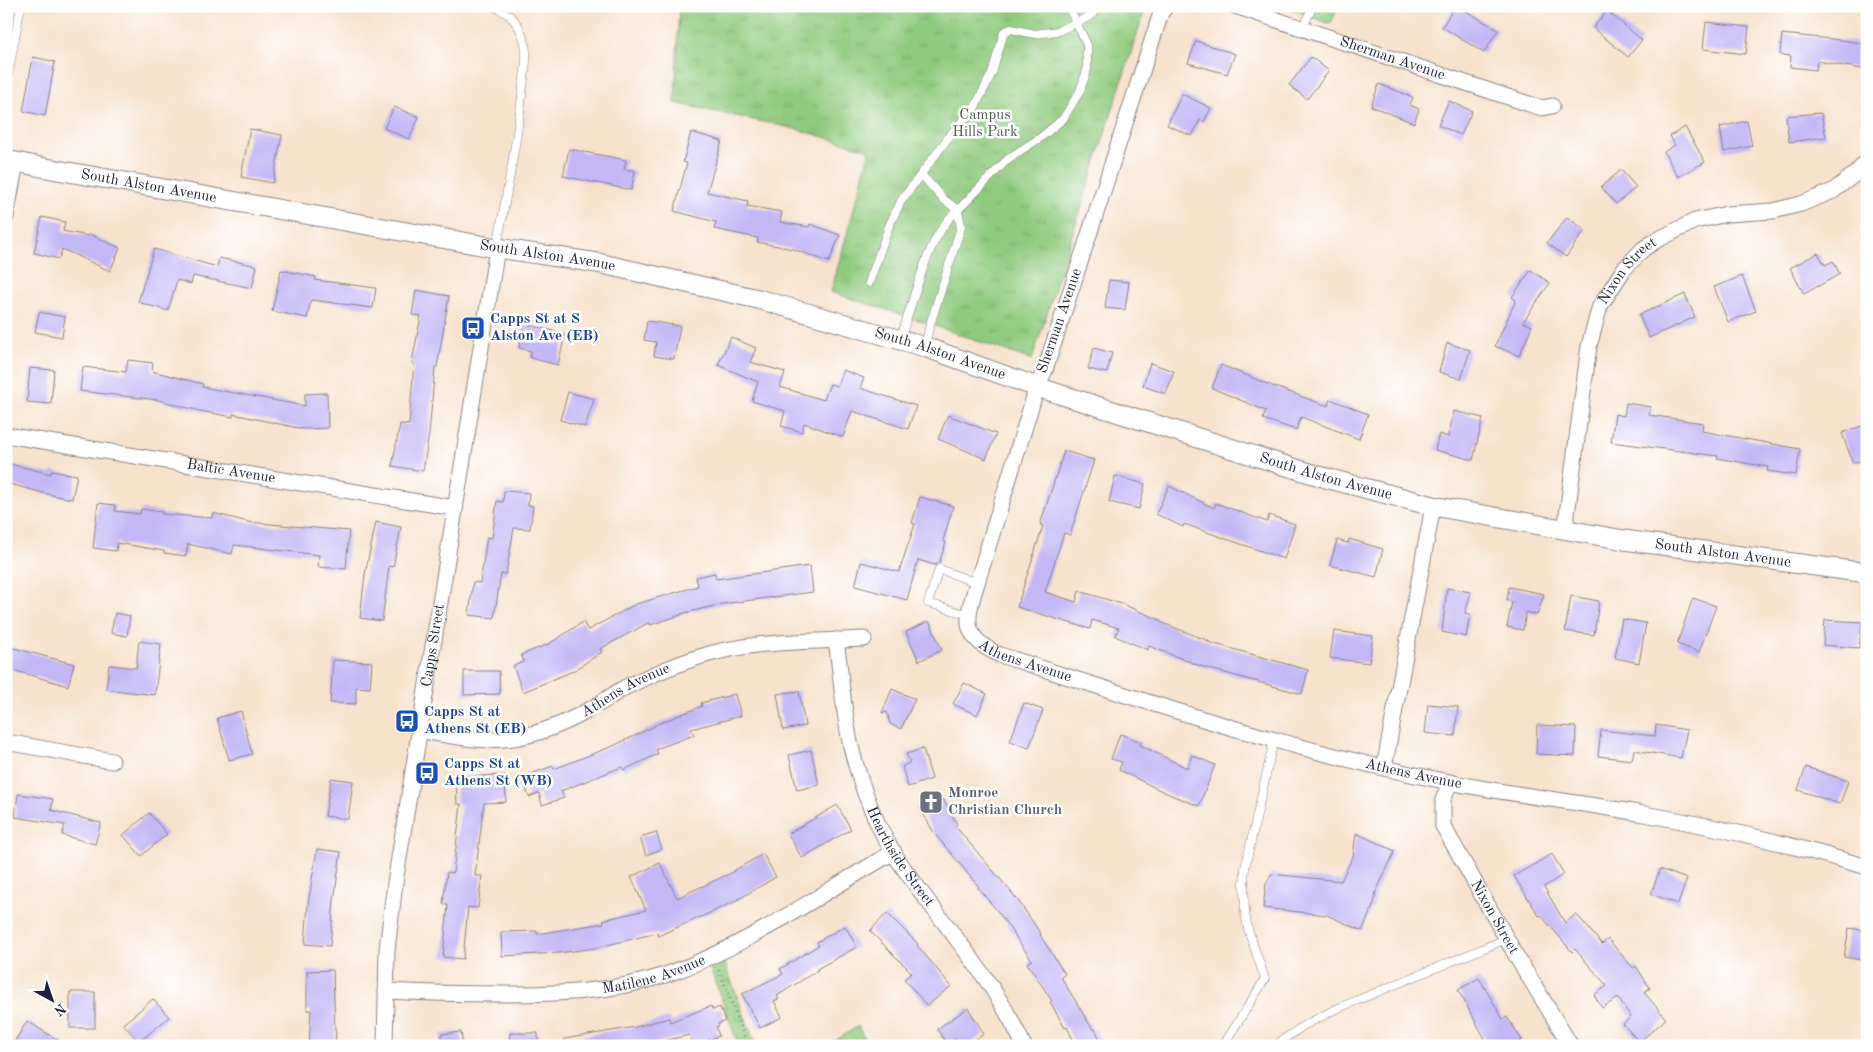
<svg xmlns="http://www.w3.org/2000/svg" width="1873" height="1052" viewBox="0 0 1873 1052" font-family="'Old Standard TT',serif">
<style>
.park{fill:url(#park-tufts);stroke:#59765c}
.building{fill:#c3b8f5}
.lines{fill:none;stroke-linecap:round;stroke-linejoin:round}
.service-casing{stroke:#8c8284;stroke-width:9}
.minor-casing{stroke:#8c8284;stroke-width:17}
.tertiary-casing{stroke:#8c8284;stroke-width:21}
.path{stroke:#8c8284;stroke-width:3;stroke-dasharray:1 4;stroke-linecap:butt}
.service{stroke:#fff;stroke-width:8}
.minor{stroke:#fff;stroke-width:15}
.tertiary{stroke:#fff;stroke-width:19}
.labels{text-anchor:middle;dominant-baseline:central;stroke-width:5;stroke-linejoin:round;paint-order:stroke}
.street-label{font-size:15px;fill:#22223b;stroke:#fff}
.park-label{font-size:15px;fill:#485d52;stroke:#fff}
.transit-label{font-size:15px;font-weight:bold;fill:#164399;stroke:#fff;text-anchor:start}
.worship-label{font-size:15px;font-weight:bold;fill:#5b616d;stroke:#fff;text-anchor:start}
</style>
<defs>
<pattern id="park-tufts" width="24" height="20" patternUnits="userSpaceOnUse" patternTransform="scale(1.25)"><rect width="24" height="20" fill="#90ca7e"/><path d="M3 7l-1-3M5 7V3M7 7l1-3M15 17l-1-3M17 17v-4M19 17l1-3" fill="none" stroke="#7cad6e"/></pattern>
</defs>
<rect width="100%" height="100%" fill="#fff"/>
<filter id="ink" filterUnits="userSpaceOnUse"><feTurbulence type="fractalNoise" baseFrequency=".02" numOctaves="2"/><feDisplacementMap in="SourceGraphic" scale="10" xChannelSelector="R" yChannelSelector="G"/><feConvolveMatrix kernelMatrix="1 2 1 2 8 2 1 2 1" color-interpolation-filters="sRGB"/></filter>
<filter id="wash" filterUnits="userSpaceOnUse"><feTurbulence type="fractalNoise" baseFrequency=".0096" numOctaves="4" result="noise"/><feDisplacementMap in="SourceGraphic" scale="20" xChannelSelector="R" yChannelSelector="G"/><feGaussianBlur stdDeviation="1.12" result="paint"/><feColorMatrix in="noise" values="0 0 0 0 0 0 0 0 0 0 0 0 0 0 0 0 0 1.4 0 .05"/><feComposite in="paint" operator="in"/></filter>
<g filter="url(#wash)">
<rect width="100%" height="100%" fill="#f7e2cc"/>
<!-- park -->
<path class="park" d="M679,6H1146L1032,360L915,319L831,292L870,150L796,129L675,103Z
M1283,6H1338L1331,24Z
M724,962L756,1046H739L710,968Z
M858,1026L868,1046H827Z"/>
<g id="blocks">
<!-- building -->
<path class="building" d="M1455,6H1458L1498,30L1484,53L1442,27Z
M1607,11L1642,40L1628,57L1593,28Z
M1706,22L1749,27L1746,54L1703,49Z
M1782,34L1841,40L1867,44V70L1817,61L1816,70L1790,67L1791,56L1780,55Z
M1196,41L1235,54L1227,74L1188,63Z
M33,57L55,62L45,116L23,111Z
M1311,57L1329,71L1307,99L1289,85Z
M1379,84L1413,97L1410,105L1419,109L1414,123L1371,106Z
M1182,94L1211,108L1204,122L1200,120L1192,136L1167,125Z
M1449,101L1472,111L1461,135L1438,125Z
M394,107L419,117L409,139L384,128Z
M1821,113L1826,137L1789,142L1786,116Z
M1747,121L1752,146L1724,152L1720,127Z
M1685,127L1705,162L1678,177L1664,152L1675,145L1670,136Z
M250,129L282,135L273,183L241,177Z
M691,132L722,141L707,192L748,201L747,206L782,212L780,222L809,227L810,224L840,235L829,262L793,249L757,242L758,238L714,229L716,222L674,211L687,163L683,162Z
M569,149L626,160L624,169L635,171L631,190L563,176Z
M1621,170L1636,187L1616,204L1601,187Z
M42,217L65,222L63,231L88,236L89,234L120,248L110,271L62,249L59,259L34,253Z
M1567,217L1585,230L1566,257L1547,243Z
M154,249L217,267L219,258L257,266L252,288L193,276L191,284L177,280L168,311L138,302Z
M1818,253L1825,265L1833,261L1840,274L1804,294L1790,268Z
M281,270L316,277L315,280L376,288L373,308L311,300L307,318L272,311Z
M1531,270L1550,283L1523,322L1532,326L1519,356L1495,346L1516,300L1512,297Z
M1742,276L1756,311L1728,322L1714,287Z
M1109,280L1129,282L1125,310L1105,308Z
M416,290L449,296L437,367H435L429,434L423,471L392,466L400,424L409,425L414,363L412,362L421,316L412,315Z
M1685,294L1695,317L1649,338L1639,315Z
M39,312L65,317L62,337L35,332Z
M647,321L680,326L674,359L654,356L656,342L644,340Z
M525,324L565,334L558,365L530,358L531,351L519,348Z
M731,337L756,348L750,362L785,372L780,387L824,400L830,384L837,386L843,370L864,378L860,388L916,406L908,429L852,411L843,437L804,423L802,432L781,426L785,411L752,401L758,382L718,365Z
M1447,343L1470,350L1461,379L1439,372Z
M1094,348L1112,353L1107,373L1088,369Z
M128,360L153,363L152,371L203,384L202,387L305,406V394L327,393L328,428L303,429L233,414V417L200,411L158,400L80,391L83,367L126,372Z
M1150,363L1174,371L1166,394L1143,386Z
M1221,365L1275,387L1328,406L1330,399L1368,414L1359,439L1301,417L1296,430L1263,419L1266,411L1212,388Z
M30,368L54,370L51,404L27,402Z
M568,392L594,399L585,427L560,420Z
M1626,403L1651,407L1649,415L1703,423L1702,431L1800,449L1796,475L1767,471L1768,467L1717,458L1718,456L1611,442L1615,414L1624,416Z
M1454,411L1483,418L1473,460L1435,450L1439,434L1448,437Z
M948,415L996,434L986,459L938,439Z
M1867,424V459L1853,463L1842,433Z
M1064,451L1094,460L1070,535L1064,533L1045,592L1076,602L1079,591L1122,604L1160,620V622L1209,641L1208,642L1308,670L1302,694L1203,667L1149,646L1148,650L1115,636L1119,628L1092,620L1090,629L1017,607L1043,526L1040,525Z
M6,463L51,474V471L77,475L72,499L47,494L6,483Z
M1115,476L1145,484L1139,509L1109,502Z
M1169,486L1214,508L1216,503L1267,522L1269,515L1295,524L1284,559L1184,524L1183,527L1156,514Z
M504,491L529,493L528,505L533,506L530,529L514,528L506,574H501L494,618L469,615L473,582L480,583L487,537L492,538L497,501L503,502Z
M920,497L953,506L943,541L946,542L939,563L935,565L918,560L907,600L855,586L861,562L899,572L915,524L912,523Z
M98,503L115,505V511L140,514L141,509L162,512V514L212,518L213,513L248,522L349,531L346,569L318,567L319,555L234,545L232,554L188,544L186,556L164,553V551L117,543L116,551L93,548Z
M376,522L401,527L393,567L389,566L382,621L360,618L365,574Z
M1349,539L1383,549L1376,577L1330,565L1337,540L1348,543Z
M810,566L813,592L722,604L681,614V615L650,625V622L600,649L602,652L573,671L523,692L513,666L524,662L521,655L549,644L583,622L588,630L636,604L698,586L696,577L715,573L716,579Z
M1509,587L1544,594L1537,615L1526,612L1523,630L1507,627L1512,602L1507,600Z
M1447,588L1471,592L1465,613L1470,614L1466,637L1442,632Z
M1571,596L1599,601L1594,635L1565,631Z
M1693,598L1716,606L1699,652L1677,644Z
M115,613L130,616L127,636L111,633Z
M1622,619L1646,623L1639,663L1615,658Z
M1825,620L1862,622L1859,648L1823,645Z
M929,621L942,650L919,661L906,632Z
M1334,631L1373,636L1369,663L1330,658Z
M139,641L161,644L155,695L106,689L109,665L136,668Z
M6,646L74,664L68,686L6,668Z
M333,660L372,662L370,688L356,687V704L330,703Z
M464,671H499L500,694L464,695Z
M964,683L987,694L977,715L953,704Z
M892,689L915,699L901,729L890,724L887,712L882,713Z
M799,691L805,726L783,730L777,694Z
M735,694L741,716L691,729L694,735L656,749L658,754L624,770L622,767L561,791L564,798L542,805L539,793L529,797L522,777L553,766L554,769L613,746L655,726V725L702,706L701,703Z
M1024,703L1043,710L1029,748L1010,741Z
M1428,704L1458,707L1455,736L1425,733Z
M241,711L252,754L229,760L217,718Z
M1537,725L1576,727L1575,756L1536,754Z
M1656,725L1687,730L1681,758L1634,750L1632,760L1598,756L1601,730L1655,736Z
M1120,734L1141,742L1140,745L1187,768L1192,755L1215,765L1199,806L1166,793L1119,770L1122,762L1111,759Z
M923,749L932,779L908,787L902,767L910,762L906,754Z
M811,750L819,785L797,790L789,755Z
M1806,767L1848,781L1840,804L1798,790Z
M505,775L506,802L484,803L475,876H482L478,908L468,907L463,959L443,957L448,904H443L447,872L453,873L461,804H457L456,777Z
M331,778L353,781L348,819L325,816Z
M18,794L53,799L51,810L101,823L95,844L62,835L65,825L15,817Z
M938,799H943L957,824L955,826L1017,899L1041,934L1040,935L1065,974L1061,977L1093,1030L1095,1029L1103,1046H1076L1067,1027L1065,1028L1050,1002L1052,1001L1027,963L1032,960L999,913L978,888L979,887L934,833L920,808Z
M837,805L851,829L802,858L788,834Z
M149,813L167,834L141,856L123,835Z
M656,832L662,849L646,855L640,837Z
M1356,833L1395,851L1376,892L1374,904L1362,931L1327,915L1263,908L1266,884L1271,874L1341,881L1353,857Z
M317,849L341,852L334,900L330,946L305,944L308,904Z
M763,854L776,877L732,903L658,936L657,933L595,948L559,953L502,956L501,932L537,931V934L604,923L603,920L646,910L631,877L660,863L677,898L733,872V871Z
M1552,854L1564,874L1544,887L1565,923L1576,914L1602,944L1608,939L1633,968L1636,966L1650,988L1644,992L1666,1019L1639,1042L1623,1024L1631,1017L1618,998L1602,1008L1594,995L1607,986L1575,949L1572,952L1541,915L1539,916L1514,876Z
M1660,869L1687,879L1678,904L1651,894Z
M887,913L918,944L917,945L951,986L927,1006L904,979L912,973L870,931Z
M845,926L857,947L817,969L818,970L777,996L779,999L774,1001L782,1017L760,1028L742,994L783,974L780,969L819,945L817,942Z
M1849,928L1867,931V961L1844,957Z
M333,970L335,1030H336L335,1046H309L311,1010H307V971Z
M1479,978L1503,1019L1507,1017L1522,1040L1513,1046H1489L1458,990Z
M70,992H95V1028H70Z
M153,999L169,1017L139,1042L123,1024Z
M711,1006L713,1010L720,1007L725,1021L718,1024L719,1026L716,1027L719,1036L708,1040L711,1046H694L689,1035L642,1046H565L564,1039L635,1027L669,1018L670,1022Z
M968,1008L984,1034L966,1046H960L955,1039L947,1044L937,1029Z
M27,1021L67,1046H12Z
M461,1032L463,1046H442L441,1034Z
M510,1033H538V1046H509Z"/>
</g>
</g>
<g filter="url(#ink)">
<use href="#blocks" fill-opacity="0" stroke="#8c8284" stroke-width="1"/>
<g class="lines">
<!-- service casing -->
<g class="service-casing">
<path id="service" d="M492,6C507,11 518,21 523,37C529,52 525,70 523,86C518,140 506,194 497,248
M1302,29L1313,6
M6,85L21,6
M921,174L943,199L958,210L961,227L929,328L925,347
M869,283L889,226L901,201L954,130L974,109L992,73L1004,32L1011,29L1035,34L1058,31L1091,16L1098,6
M900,339C914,302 927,234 958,210L1009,158L1040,138L1063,119L1080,91L1087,70V45L1068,6
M969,615L928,603L939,569L977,583
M1223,1046L1265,979L1248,929L1245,913L1244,883L1245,868L1274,740
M1274,1046L1303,1026L1336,1009L1506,939"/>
</g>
<!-- minor casing -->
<g class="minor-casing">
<g id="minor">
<path id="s1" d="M1166,6L1161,13L1045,370L1037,387L977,583C966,619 960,637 1000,655C1148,702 1296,752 1449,782C1513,795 1579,802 1644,814C1719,827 1794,845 1867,867"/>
<path id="s2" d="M1235,6L1529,104L1542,108L1552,106"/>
<path d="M6,217L16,162"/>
<path id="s3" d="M6,435L455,508"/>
<path id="s4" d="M1565,530L1589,346L1600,306L1624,269L1643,249L1657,240L1695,221L1727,214L1773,211L1801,204L1833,191L1855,174L1867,161"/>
<path id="s5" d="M836,640C841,674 843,709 850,742C859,783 878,833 903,867C944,926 994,979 1024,1046"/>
<path id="s6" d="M419,730C450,736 482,743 513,738C539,734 564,724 587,711C601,704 613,694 626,687C648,676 672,666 696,658C750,640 808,642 864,639"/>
<path d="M6,742L112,761"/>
<path d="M1384,768L1433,506"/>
<path id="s7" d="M1450,782L1443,800V826L1518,959L1571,1046"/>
<path id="s8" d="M386,991C423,993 461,994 499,994C556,994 613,993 668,974C748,946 819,894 894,852"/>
<path id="s9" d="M385,1046L387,950L395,883L497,248"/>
</g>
</g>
<!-- tertiary casing -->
<g class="tertiary-casing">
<g id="tertiary">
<path id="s10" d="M6,160L46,168L497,248L598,263L758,299L925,347L1037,387L1277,463L1326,478L1433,506L1624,540L1867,573"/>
</g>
</g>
<!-- path -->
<path class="path" d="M719,970L748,1046"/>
<!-- service -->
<use href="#service" class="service"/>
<!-- minor -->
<use href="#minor" class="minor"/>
<!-- tertiary -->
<use href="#tertiary" class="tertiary"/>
</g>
</g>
<!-- icons -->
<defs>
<g id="bus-square" transform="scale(1.25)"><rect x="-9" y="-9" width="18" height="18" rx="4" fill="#1a4fb4" stroke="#fff"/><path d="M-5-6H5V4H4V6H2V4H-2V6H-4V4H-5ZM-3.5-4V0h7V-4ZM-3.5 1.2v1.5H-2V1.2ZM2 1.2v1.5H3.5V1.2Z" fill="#fff"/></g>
<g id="church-square" transform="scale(1.25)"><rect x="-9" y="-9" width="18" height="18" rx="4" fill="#6b7280" stroke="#fff"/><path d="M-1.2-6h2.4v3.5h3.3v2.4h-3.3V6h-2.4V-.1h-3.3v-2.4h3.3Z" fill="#fff"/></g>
</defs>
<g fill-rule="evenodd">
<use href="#bus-square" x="473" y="328"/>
<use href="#bus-square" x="407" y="721"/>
<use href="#bus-square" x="427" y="773"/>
<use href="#church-square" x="931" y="802"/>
</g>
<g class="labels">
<!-- street labels -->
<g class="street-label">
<text stroke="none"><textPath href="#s2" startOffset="166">Sherman Avenue</textPath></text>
<text stroke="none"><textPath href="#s10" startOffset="145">South Alston Avenue</textPath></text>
<text stroke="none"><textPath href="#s10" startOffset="550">South Alston Avenue</textPath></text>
<text stroke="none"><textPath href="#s4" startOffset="272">Nixon Street</textPath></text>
<text transform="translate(1060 321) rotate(-71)">Sherman Avenue</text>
<text stroke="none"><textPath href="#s10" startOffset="955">South Alston Avenue</textPath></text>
<text stroke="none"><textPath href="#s3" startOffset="228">Baltic Avenue</textPath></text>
<text stroke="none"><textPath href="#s10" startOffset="1360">South Alston Avenue</textPath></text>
<text stroke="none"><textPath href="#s10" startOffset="1765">South Alston Avenue</textPath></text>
<text stroke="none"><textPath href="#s9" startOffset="404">Capps Street</textPath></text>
<text stroke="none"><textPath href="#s1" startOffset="721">Athens Avenue</textPath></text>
<text stroke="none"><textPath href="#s6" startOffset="218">Athens Avenue</textPath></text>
<text stroke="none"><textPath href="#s1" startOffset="1126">Athens Avenue</textPath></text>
<text stroke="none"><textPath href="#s5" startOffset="229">Hearthside Street</textPath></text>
<text stroke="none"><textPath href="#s7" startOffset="150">Nixon Street</textPath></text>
<text stroke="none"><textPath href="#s8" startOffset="270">Matilene Avenue</textPath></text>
</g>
<!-- park labels -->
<g class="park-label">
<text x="985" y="115">Campus<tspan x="985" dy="17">Hills Park</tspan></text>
</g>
<!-- transit labels -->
<g class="transit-label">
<text x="490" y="319">Capps St at S<tspan x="490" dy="17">Alston Ave (EB)</tspan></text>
<text x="424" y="712">Capps St at<tspan x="424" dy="17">Athens St (EB)</tspan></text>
<text x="444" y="764">Capps St at<tspan x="444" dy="17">Athens St (WB)</tspan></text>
</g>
<!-- worship labels -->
<g class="worship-label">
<text x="948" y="793">Monroe<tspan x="948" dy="17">Christian Church</tspan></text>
</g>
</g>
<!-- margin -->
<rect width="1873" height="1052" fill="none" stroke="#fff" stroke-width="25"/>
<!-- north arrow -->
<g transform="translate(52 1000) rotate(140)" stroke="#ffffff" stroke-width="4" paint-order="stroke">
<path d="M0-4L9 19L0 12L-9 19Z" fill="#22223b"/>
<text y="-8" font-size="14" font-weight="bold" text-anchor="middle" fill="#22223b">N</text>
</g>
</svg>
